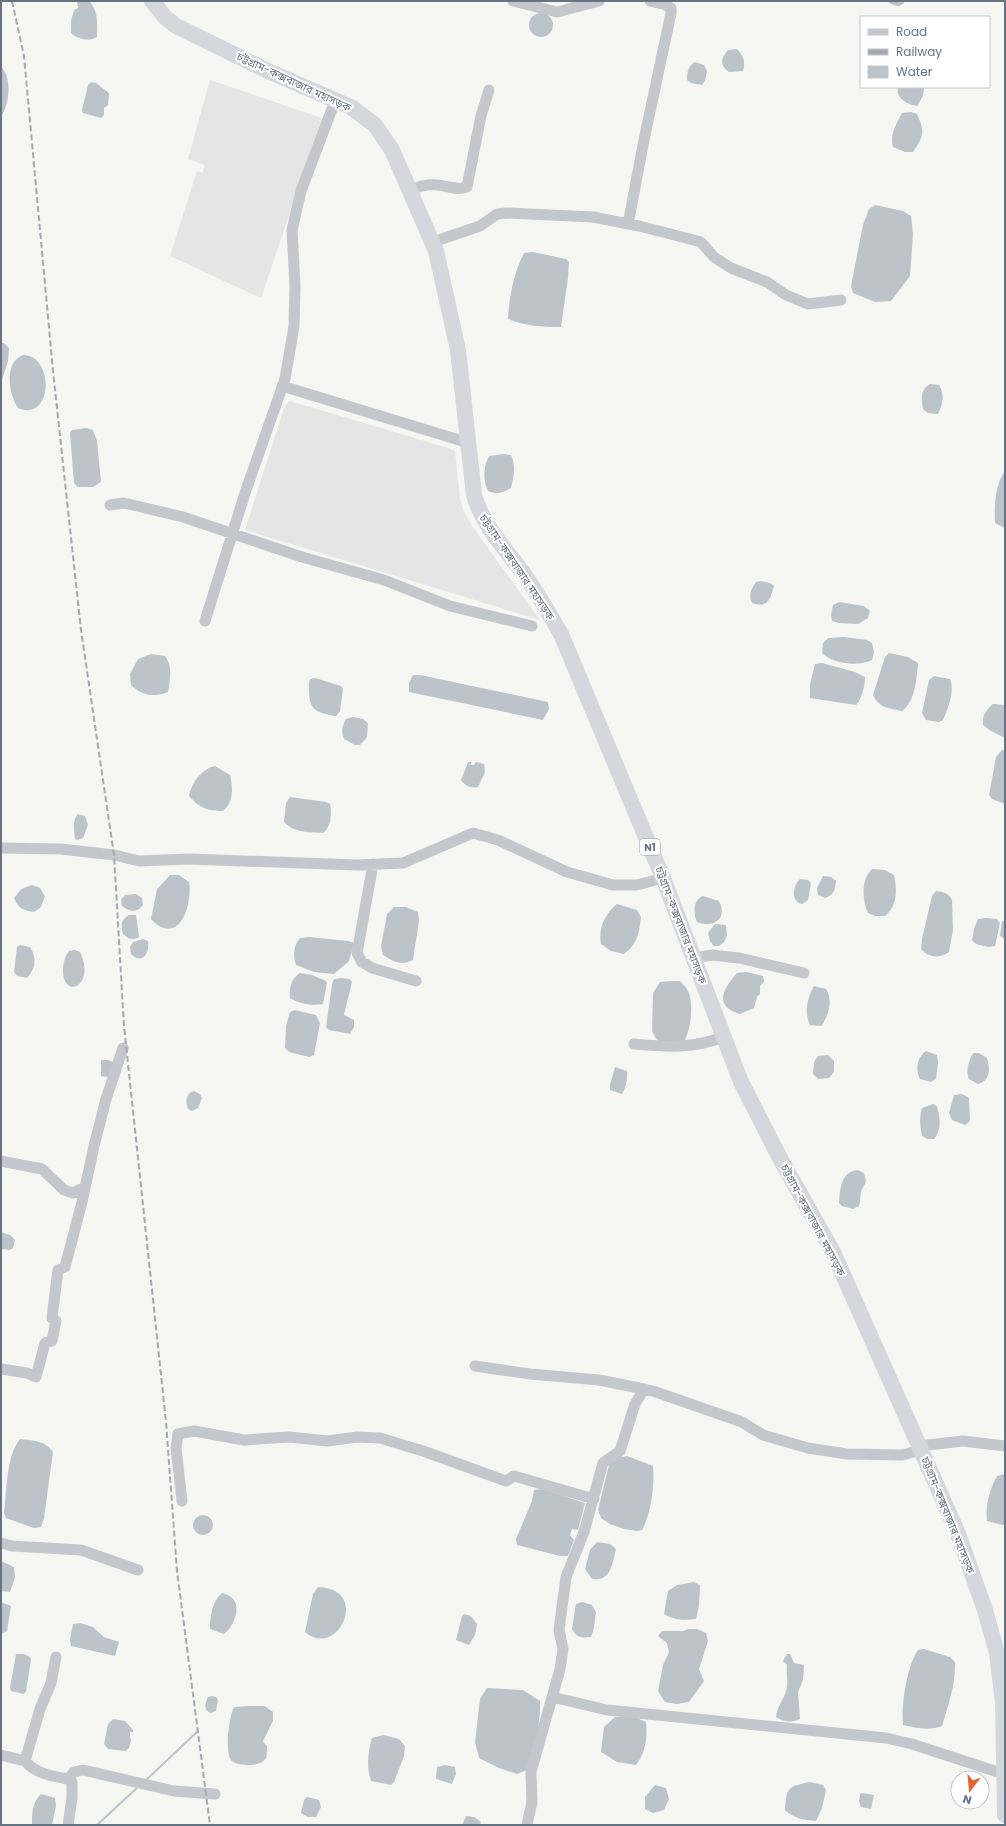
<svg xmlns="http://www.w3.org/2000/svg" width="1006" height="1826" viewBox="0 0 1006 1826" font-family="Poppins,'Noto Sans Bengali',sans-serif">
<style>
.built{fill:#e4e5e4}
.water{fill:#bcc4ca}
.lines{fill:none;stroke-linecap:round;stroke-linejoin:round}
.stream{stroke:#bcc4ca;stroke-width:2}
.minor{stroke:#c4c7cb;stroke-width:11}
.highway{stroke:#d4d8dc;stroke-width:16}
.rail{stroke:#a5a9af;stroke-width:2;stroke-dasharray:6 3;stroke-linecap:butt}
.labels{text-anchor:middle;dominant-baseline:central;stroke-width:4;stroke-linejoin:round;paint-order:stroke}
.shield{fill:#fff;stroke:#949da8;stroke-width:1}
.shield-label{font-size:10px;font-weight:bold;fill:#667383}
.street-label{font-size:11px;fill:#667383;stroke:#fff}
</style>
<rect width="100%" height="100%" fill="#f6f6f3"/>
<!-- built -->
<path class="built" d="M210,80L322,118L261,298L170,256L197,171L202,173L205,165L188,159Z
M290,401L445,447L455,451L460,500L464,512L472,526L540,620L245,530L285,405Z"/>
<!-- water -->
<path class="water" d="M77,1L90,2C99,13 97,24 97,37C90,42 77,39 71,33V21L74,10L78,8Z
M887,1H905C901,9 893,6 887,1Z
M529 25a12 12 0 1 1 24 0a12 12 0 1 1-24 0Z
M737,49C743,55 746,62 743,71L729,72C720,66 720,59 728,50Z
M695,62L704,65L707,71L705,81L702,85L691,83L687,80C687,72 688,66 695,62Z
M1,67C12,76 10,105 1,116Z
M91,82L96,83L109,93L108,105L104,108V115L101,118L83,113L82,110L88,85Z
M898,87H924L923,96L917,106C907,105 895,98 898,87Z
M911,112L917,114C925,131 924,136 913,152H905L893,147C889,135 897,123 902,113Z
M875,205L903,211L911,216L913,234L910,276L891,301L875,302L853,293L851,286L863,225L869,209Z
M533,252L566,259L569,262L568,278L561,327C543,327 524,326 508,319C509,297 514,272 524,253Z
M1,343H4L9,348L8,361L1,383Z
M23,355C55,355 53,423 18,408C9,395 3,363 23,355Z
M930,384L939,385C945,395 943,404 938,414L928,413L923,409C921,399 920,390 930,384Z
M86,428L93,430L97,441L101,482L93,487H77L74,483L70,433L72,430Z
M503,454L511,455C516,466 514,476 511,488C502,493 498,495 488,491C483,481 483,467 489,456Z
M1005,471V528L995,523C994,506 995,485 1005,471Z
M761,581L770,583L774,586C770,600 768,608 752,603C748,595 751,589 756,582Z
M839,602L864,606L870,611L868,618L858,624L839,623L832,621L831,615L833,605Z
M844,637L867,640L872,643L874,652L872,660C858,667 833,664 822,653L823,643L828,638Z
M889,653L908,657L918,663C917,678 915,702 902,711C888,708 879,708 873,695L885,657Z
M151,654L165,656C173,666 170,679 168,692C154,698 141,695 131,685L130,674L138,659Z
M822,663L855,672L865,677C865,685 862,699 856,705L810,698V684L815,664Z
M413,675H420L548,702L549,709L543,720L409,692V683Z
M934,676L950,679C955,692 948,708 943,720L939,722L926,720L922,713L929,680Z
M315,678L341,686L343,689L340,711L336,716C319,713 309,711 309,692C309,687 308,683 310,679Z
M993,704L1005,705V738L991,731L983,725C982,715 986,710 993,704Z
M353,717L363,719L368,723L367,737L360,745H355L344,739C341,732 342,726 346,719Z
M1002,750H1005V804L992,799L989,795L996,757Z
M468,762H471V765H474L476,762L484,764L485,772L478,787C472,789 465,786 461,780Z
M215,766L230,775C233,788 234,802 223,811C207,811 200,808 189,796C192,783 201,769 215,766Z
M290,797L326,802L330,804C332,814 331,827 323,833C309,832 294,833 284,822L286,803Z
M78,814L85,816L88,825L83,838L77,840L75,839C74,831 72,820 78,814Z
M872,869L885,870L894,875C897,890 898,905 885,916H875L868,913C862,900 861,879 872,869Z
M170,875H179L189,882C193,906 178,948 151,919L157,889Z
M823,876L831,877L836,881C835,890 834,895 825,898L818,895L817,888Z
M800,879L808,880L811,883L808,900L802,904C790,901 793,886 800,879Z
M32,885L40,888L45,896L41,907L34,912C24,911 18,908 14,898L21,889Z
M936,891C943,892 949,893 952,900L953,930L949,952C939,959 929,958 921,949L922,939L932,896Z
M136,894L142,898L143,905C137,913 129,912 122,906L121,900L125,895Z
M703,896L719,901C728,918 714,929 697,922C693,913 693,900 703,896Z
M617,904L637,910L641,917C639,933 638,944 624,954L611,951L601,944C598,928 605,914 617,904Z
M394,907H406L418,912L419,921L413,960C401,966 394,962 383,955L381,946L387,914Z
M129,915H136L139,937C132,941 129,939 123,934C121,924 120,921 129,915Z
M986,918L997,919L1000,923L995,946L988,947L976,944L972,940L974,929L978,919Z
M1002,921H1005V939L1000,936Z
M715,924L726,925L727,936L724,942L719,946H714L710,941L708,933Z
M309,937L349,941L354,943L349,961L334,974L314,972L296,965C293,956 293,946 300,938Z
M143,939L148,941C150,952 143,966 131,954L130,947L133,942Z
M20,945L30,947C37,958 36,968 27,978L17,976L14,972L17,947Z
M75,950L80,952C97,987 61,1001 63,968C64,961 65,956 69,951Z
M747,972L763,976L764,982L760,986V994L757,997L754,1008L740,1014C713,1006 723,989 737,973Z
M300,973L312,975L326,981L327,983L323,1004C313,1006 299,1004 290,998C289,988 291,979 300,973Z
M341,978L350,979L352,982L344,1015L354,1020V1027L350,1034L329,1030L326,1027L332,984L334,979Z
M671,981H680C683,984 686,987 688,991C694,1002 691,1031 684,1041L661,1042L656,1039L652,1031L653,993L660,982Z
M814,986L826,989C833,1000 829,1016 821,1026L810,1025C804,1013 807,998 814,986Z
M295,1010L316,1015L320,1023L314,1055L309,1057L289,1052L285,1048L286,1026L290,1012Z
M926,1051L937,1055L938,1062L936,1079L931,1082L920,1079C915,1070 917,1057 926,1051Z
M973,1053H979L987,1058C990,1068 991,1081 978,1084L969,1079C965,1070 969,1061 973,1053Z
M828,1055L834,1061V1072L829,1078L818,1079L813,1074L814,1062L818,1056Z
M101,1060H108L113,1062L109,1077L101,1076Z
M615,1067L627,1071C628,1078 626,1087 622,1094L610,1090V1085Z
M194,1091L200,1094L202,1098L198,1108L192,1111L188,1109C185,1101 186,1093 194,1091Z
M962,1094L969,1098L970,1121L965,1125L952,1120L949,1113L954,1095Z
M933,1104L937,1106C940,1117 942,1130 934,1139H927L922,1136C920,1126 919,1118 922,1108Z
M858,1170L864,1173C868,1186 864,1182 861,1192C860,1197 861,1201 859,1206L853,1209L842,1206L839,1203C840,1189 841,1171 858,1170Z
M1,1232L10,1235L15,1240L13,1248L10,1250L1,1249Z
M20,1439C33,1440 46,1441 53,1452L44,1518L41,1527L34,1528L6,1518L4,1513C7,1491 6,1456 20,1439Z
M627,1456L653,1466C655,1483 651,1515 642,1530L637,1531L624,1529L610,1524L601,1518L598,1510L609,1465L617,1458Z
M1005,1474V1525H1003L987,1521C985,1505 990,1489 997,1476Z
M543,1489L585,1503L578,1530L572,1529L570,1535L574,1540L568,1556H560L517,1545L516,1539L532,1501L534,1490Z
M193 1525a10 10 0 1 1 20 0a10 10 0 1 1-20 0Z
M597,1542L610,1544L616,1549C612,1564 611,1582 592,1579L585,1569L590,1550Z
M1,1561L14,1567L15,1577L10,1592L1,1591Z
M694,1582L700,1585L699,1606L696,1619C684,1620 675,1621 664,1614L668,1591L677,1585Z
M318,1587C372,1589 337,1660 305,1632L313,1594Z
M222,1593C225,1594 229,1595 231,1597C243,1606 233,1628 224,1634L210,1629C210,1617 212,1601 222,1593Z
M1,1602L11,1606L7,1631L2,1634Z
M582,1602L592,1605L596,1612L594,1628L591,1637C581,1638 577,1638 572,1629L576,1604Z
M464,1614L471,1616L477,1624L475,1635L469,1645L456,1640L462,1616Z
M80,1623L93,1627L104,1637L119,1642L115,1656L71,1646L70,1640L73,1624Z
M688,1629H697L706,1633L708,1641L699,1669L704,1681L689,1702L677,1704L665,1702L658,1691L663,1665L669,1652L667,1643L658,1636L662,1631H683Z
M924,1649L950,1657L955,1662C956,1683 948,1706 942,1726C929,1731 916,1728 903,1725C901,1705 907,1666 918,1650Z
M16,1654H24L30,1657L31,1660L26,1691L24,1694L11,1691L10,1688Z
M787,1654H790L794,1663L804,1665L803,1680L798,1692L800,1719C793,1723 783,1722 776,1717C777,1705 785,1699 787,1687C788,1680 786,1673 787,1665L783,1661Z
M487,1688L523,1690L540,1701C541,1724 534,1748 527,1770L517,1774L499,1768L479,1758L475,1742L480,1699Z
M212,1696L216,1697L218,1700L216,1711L211,1713C203,1710 205,1703 208,1697Z
M248,1706H265L273,1712V1721L263,1741L267,1746C267,1749 267,1755 266,1758C261,1767 239,1767 232,1761C224,1754 229,1716 234,1707Z
M615,1717H634L646,1722C648,1737 645,1754 636,1765L617,1762L601,1752L604,1727Z
M113,1719L125,1721L133,1730V1732H130V1737L131,1740L129,1748L126,1751L108,1749L104,1744L108,1724Z
M383,1735L399,1739L405,1746L404,1756L394,1782L391,1785L371,1781C366,1766 368,1752 372,1738Z
M445,1765L455,1767L456,1774L452,1784L436,1779L437,1767Z
M809,1782L823,1785L826,1790L822,1808L816,1821C804,1820 793,1818 785,1810C787,1787 787,1787 809,1782Z
M655,1785L666,1788L669,1799L664,1810L653,1813L645,1809V1797Z
M862,1793L874,1795L871,1809L861,1807L859,1801L860,1794Z
M41,1794L55,1798L56,1806L52,1825H32C32,1813 32,1803 41,1794Z
M307,1797L319,1800L321,1807L316,1817H308L301,1813L304,1800Z
M466,1816L474,1817L481,1822L480,1825H462Z"/>
<g class="lines">
<!-- stream -->
<path class="stream" d="M145,1781L198,1731
M97,1825L139,1786"/>
<!-- minor -->
<path class="minor" d="M513,1L557,12L599,1
M410,190C419,186 428,184 438,185C448,186 457,191 467,187L481,116L489,90
M628,224L644,140L671,13V8L664,4L650,1
M433,242L480,226L497,214L506,213L593,217L639,226L690,239L701,242L714,257L731,268L767,282L786,295L808,304L841,300
M282,386L469,443
M110,505L124,503L183,517L302,557L384,580L450,606L532,626
M205,621L246,490L285,379L294,326L295,286L292,230L301,191L335,101
M1,848L61,849L114,855L139,861L189,859L357,865L403,863L473,833L498,840L567,872L613,885H637L663,878
M373,864L357,953L362,962L372,968L416,981
M694,958L712,955L739,958L804,973
M634,1044C669,1047 690,1049 724,1037
M1,1161L42,1169L64,1190L73,1193L85,1187
M475,1366L530,1374L599,1380L644,1389
M1,1369L27,1373L36,1377L45,1343L52,1341L56,1321L52,1318L58,1270L65,1267L82,1202L94,1146L106,1099L123,1048
M919,1446L963,1441L1005,1446
M182,1501L176,1448L178,1434L194,1431L244,1440L289,1437L328,1441L357,1437L380,1438L423,1451L506,1481L514,1476L594,1499
M1,1543L12,1546L81,1550L138,1570
M56,1657L51,1683L40,1709L25,1761C36,1774 52,1776 68,1779L74,1772L83,1770L174,1791L215,1794
M552,1697L607,1710L886,1738L912,1744L1004,1774
M1,1755L25,1761
M68,1825L72,1798V1782L68,1779
M527,1825L532,1802L531,1772L560,1669L563,1649L559,1630L566,1577L584,1532L603,1463L620,1451L635,1404L644,1389L653,1391L742,1422L763,1435L808,1448L847,1454L902,1455L921,1450"/>
<!-- highway -->
<path class="highway" d="M152,1L165,17L176,26L270,72L351,107L375,125L392,150L436,251L458,350L474,495C483,527 507,550 526,577C539,596 550,615 561,634L663,878L741,1082L782,1162L833,1252L957,1531L985,1610L997,1653L1003,1702L1005,1815"/>
<!-- rail -->
<path class="rail" d="M12,1L24,56L53,371L81,630L114,855L124,1026L166,1422L177,1571L210,1825"/>
</g>
<g class="labels">
<!-- shield labels -->
<rect class="shield" x="640" y="839" width="20" height="16" rx="3"/>
<g class="shield-label">
<text x="650" y="847">N1</text>
</g>
<!-- street labels -->
<g class="street-label">
<text transform="translate(294 82) rotate(25)">চট্টগ্রাম-কক্সবাজার মহাসড়ক</text>
<text transform="translate(517 567) rotate(56)">চট্টগ্রাম-কক্সবাজার মহাসড়ক</text>
<text transform="translate(681 925) rotate(69)">চট্টগ্রাম-কক্সবাজার মহাসড়ক</text>
<text transform="translate(813 1220) rotate(62)">চট্টগ্রাম-কক্সবাজার মহাসড়ক</text>
<text transform="translate(948 1515) rotate(68)">চট্টগ্রাম-কক্সবাজার মহাসড়ক</text>
</g>
</g>
<!-- border -->
<rect width="1006" height="1826" fill="none" stroke="#667383" stroke-width="4"/>
<!-- legend -->
<rect x="860" y="16" width="130" height="72" fill="#ffffff" stroke="#c2c7cd"/>
<rect x="868" y="29" width="20" height="6" fill="#c4c7cb" stroke="#c2c7cd"/>
<text x="896" y="36" font-size="12" fill="#667383">Road</text>
<rect x="868" y="49" width="20" height="6" fill="#a5a9af" stroke="#c2c7cd"/>
<text x="896" y="56" font-size="12" fill="#667383">Railway</text>
<rect x="868" y="66" width="20" height="12" fill="#bcc4ca" stroke="#c2c7cd"/>
<text x="896" y="76" font-size="12" fill="#667383">Water</text>
<!-- north arrow -->
<g transform="translate(970 1790) rotate(196)"><circle r="19" fill="#ffffff" stroke="#c2c7cd"/>
<path d="M0-3L7 15L0 10L-7 15Z" fill="#df672b"/>
<text y="-6" font-size="11" font-weight="bold" text-anchor="middle" fill="#667383">N</text>
</g>
</svg>
